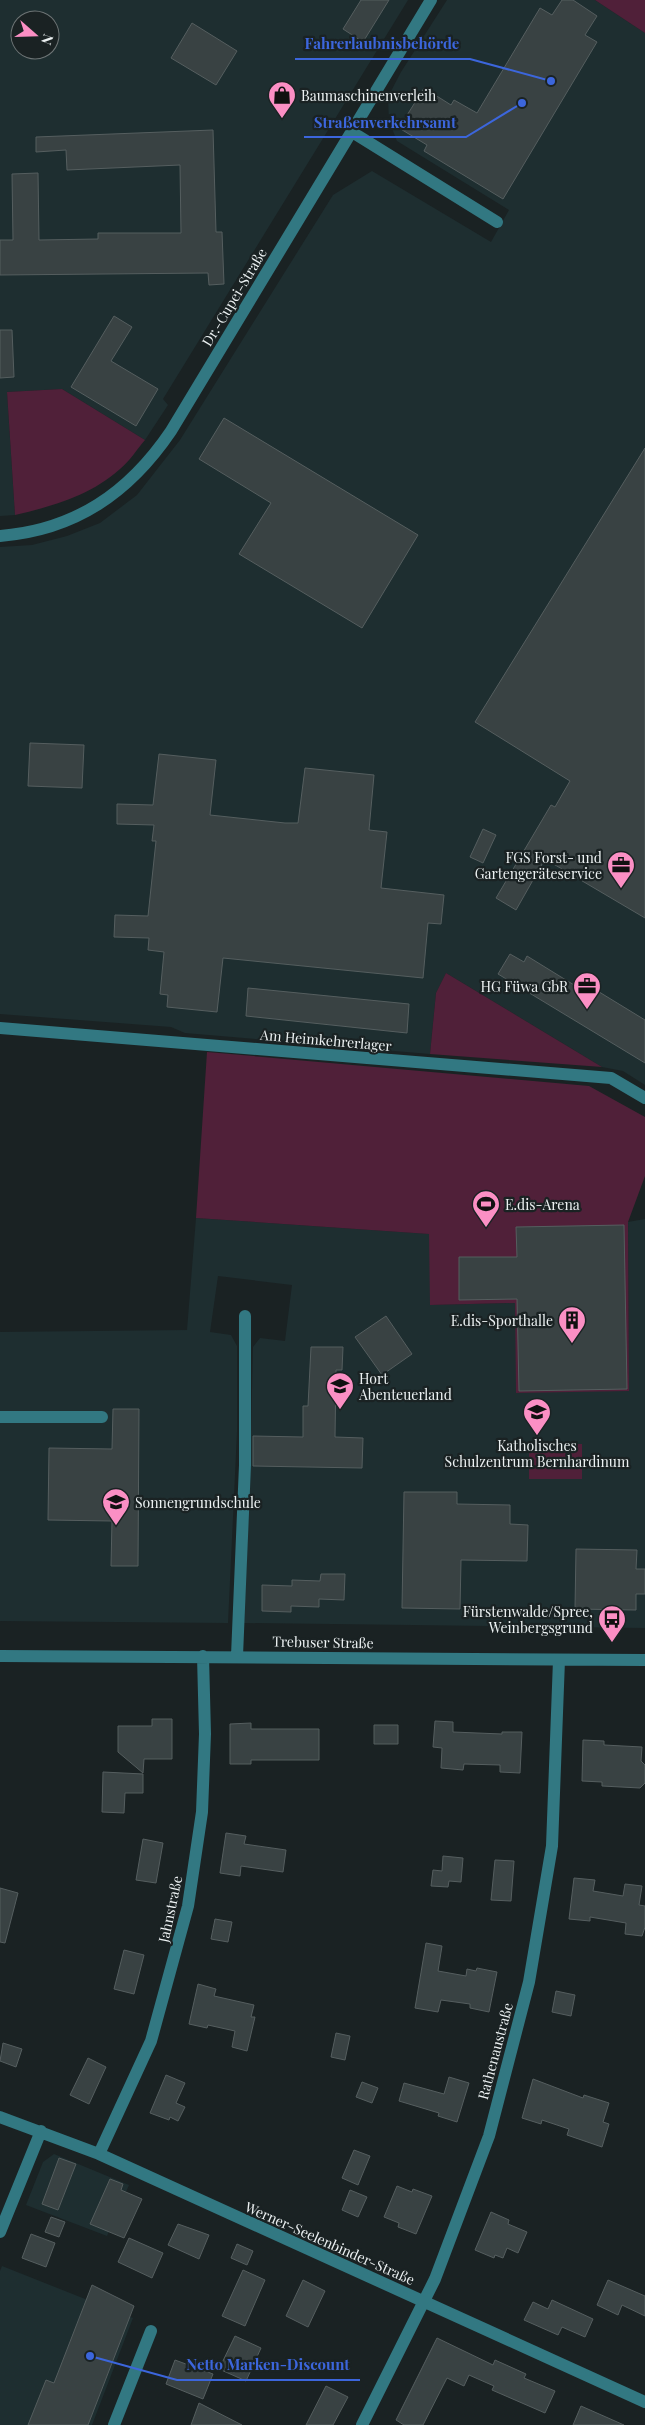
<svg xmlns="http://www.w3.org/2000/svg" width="645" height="2425" viewBox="0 0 645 2425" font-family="'Playfair Display',serif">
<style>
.built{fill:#1e2e30;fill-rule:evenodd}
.green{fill:#502039}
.building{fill:#394243;stroke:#555e5f}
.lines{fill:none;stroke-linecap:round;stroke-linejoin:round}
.minor{stroke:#327882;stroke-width:12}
.labels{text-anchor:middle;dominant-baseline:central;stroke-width:4.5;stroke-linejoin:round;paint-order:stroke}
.poi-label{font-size:14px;fill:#ecf1f2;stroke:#1a2223;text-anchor:start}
.street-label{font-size:14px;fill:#ecf1f2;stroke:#1a2223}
.leader{fill:none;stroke:#3c66dc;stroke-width:2}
.callout-dot{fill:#3c66dc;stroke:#1a2223;stroke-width:2}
.callout-label{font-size:15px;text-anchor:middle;font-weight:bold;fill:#3c66dc;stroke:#1a2223;stroke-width:4.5;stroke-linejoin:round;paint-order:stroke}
</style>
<rect width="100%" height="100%" fill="#1a2223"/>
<!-- built -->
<path class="built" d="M0,0H408L163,399L168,405L145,440L62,389L7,392L15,515L0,516ZM20,20H50V50H20Z
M447,0H595L645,33V1085L623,1071L602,1067L446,973L436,993L430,1054L185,1033L171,1027L0,1014V547L32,545L67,536L100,523L137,495L180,440L333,195L372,171L491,242L509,210L397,141L389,121L388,97L401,72Z
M196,1218L430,1234V1305L515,1303L629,1391L628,1222L645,1219V1628L244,1623L250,1474L253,1347L260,1338L285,1341L292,1285L218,1276L210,1332L231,1335L237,1346V1432L228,1623L0,1621V1332L187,1330Z
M54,2154L129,2185L107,2236L26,2205L43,2162Z
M2,2266L133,2318L92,2425H0V2271Z"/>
<!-- green -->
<path class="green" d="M595,0H645V33Z
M62,389L145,440C137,449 130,461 120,469C90,496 53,506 15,515L7,392Z
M446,973L602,1067L430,1054L436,993Z
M207,1052L589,1086L645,1117V1176L628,1222L629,1391L516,1393L515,1303L430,1305L429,1234L196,1218Z
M529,1444H582V1479H529Z"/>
<!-- building -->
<path class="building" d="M361,0H389L363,42L343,29Z
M562,0H573L597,16L585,35L597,42L503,199L424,151L427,145L399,128L424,88L451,105L454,100L477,113L540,8L552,15Z
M192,23L237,51L216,85L171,58Z
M213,130L216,232H222L224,284L209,285L208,273L0,275V240H13L12,174L38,173L39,240L98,239V233H181L180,165L67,170L66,150L36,152V137Z
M114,316L132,327L111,361L158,389L136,426L71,387Z
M0,330H12L14,377L0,378Z
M224,418L418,535L362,628L239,554L271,503L199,459Z
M645,448V918L545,859L516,910L496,898L551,805L555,807L570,781L475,722Z
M30,743L84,745L82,788L28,786Z
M159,754L216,760L210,815L285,823H298L305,768L374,775L369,830L387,832L381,888L444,895L441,924L428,923L423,978L223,958L217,1012L167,1007L168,995L160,994L164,952L148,950L149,938L114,937L115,915L148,916L156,841H152L154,825L117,824V804L153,805Z
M483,829L496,835L483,863L470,857Z
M510,954L524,962L527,956L587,993L591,987L645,1020V1063L498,974Z
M248,988L409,1004L407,1033L246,1016Z
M624,1225L627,1389L519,1391L517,1299L459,1300V1257H517L516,1227Z
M386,1316L412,1354L382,1375L355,1337Z
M311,1347H343L342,1370H336L335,1437L363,1438L362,1468L253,1466V1436L303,1437V1406H308Z
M113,1409H139L138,1566H111L112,1521L48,1520L49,1448L112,1449Z
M404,1492H457V1504L510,1505V1524L528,1525L527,1561L461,1560L460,1609L402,1608Z
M576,1549L637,1550L636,1569H645V1594H636V1610L575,1609Z
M321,1574H345L344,1600L319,1599V1607L291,1606V1612L262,1611V1585L292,1586V1580L320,1581Z
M152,1719H172V1759H144L143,1773L118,1752V1726H152Z
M435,1721L453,1722V1732L502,1734V1732H522L520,1773L500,1772V1765L464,1764L463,1770L441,1768L442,1748L433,1747Z
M251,1723V1729H319V1760H251V1764H230V1724Z
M374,1725H398V1744H374Z
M583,1740L604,1741V1745L642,1747L641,1761L645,1765V1783L640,1788L602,1786V1782L582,1781Z
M103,1772L143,1774V1793H125L124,1813L102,1812Z
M226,1833L246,1836L244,1844L286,1850L283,1872L241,1866L240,1876L220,1873Z
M143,1839L163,1843L156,1883L136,1880Z
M443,1856L463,1858L461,1882L449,1881L448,1887L431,1886L433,1870L442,1871Z
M495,1860L514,1861L511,1901L491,1900Z
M574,1878L595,1880L593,1891L623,1896L625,1884L642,1886L639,1905L645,1906V1927L642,1936L625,1934L626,1923L590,1917V1921L569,1919Z
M0,1888L18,1893L5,1943L0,1942Z
M215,1919L232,1922L228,1942L211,1939Z
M426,1943L442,1946L438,1971L466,1976L467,1969L476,1971L477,1968L497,1972L489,2012L470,2008V2004L441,2000L438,2012L415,2008Z
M124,1950L144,1955L134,1994L114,1989Z
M198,1984L216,1989L214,1996L254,2005L251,2017H255L247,2051L232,2047L235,2031L208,2025L207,2028L189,2024Z
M556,1991L575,1995L571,2016L552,2012Z
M336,2033L350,2036L345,2060L331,2057Z
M3,2043L22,2049L16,2067L0,2061Z
M88,2058L106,2067L89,2104L70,2095Z
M166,2075L185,2083L176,2103L185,2107L178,2121L170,2117L169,2120L150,2113Z
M449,2077L469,2083L457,2122L438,2116L439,2113L399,2101L404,2083L444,2094Z
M533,2079L583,2098L584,2095L609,2103L603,2122L609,2124L602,2147L567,2135L569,2129L542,2120L541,2124L522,2118Z
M362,2082L378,2088L372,2103L356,2097Z
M354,2150L370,2156L358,2185L342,2178Z
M59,2158L76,2164L58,2210L42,2204Z
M110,2179L123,2184L121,2190L142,2199L124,2238L90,2224Z
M397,2186L412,2192L413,2189L432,2196L416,2234L398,2227L399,2223L384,2217Z
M350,2190L367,2197L358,2217L342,2210Z
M491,2212L509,2220L508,2224L527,2232L518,2253L507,2248L503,2258L495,2255L494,2258L475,2250Z
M51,2217L65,2222L59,2237L45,2232Z
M178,2224L209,2235L199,2259L168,2245Z
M31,2234L55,2243L46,2267L22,2258Z
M129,2238L163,2253L152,2278L118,2262Z
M237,2244L253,2251L247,2265L231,2258Z
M243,2270L265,2280L245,2326L222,2316Z
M303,2280L325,2291L308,2327L286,2316Z
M608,2280L645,2296V2316L622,2305L618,2315L597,2305Z
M92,2285L134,2306L88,2425H28L46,2380L54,2383Z
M552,2300L593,2319L585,2337L562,2327L558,2335L524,2320L533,2302L548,2309Z
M235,2336L261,2348L246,2381L219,2369Z
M437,2338L493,2365L495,2360L526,2374L524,2378L555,2391L545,2413L492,2390L494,2386L469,2375L464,2386L447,2378L423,2425H404L396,2420Z
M175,2360L213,2374L203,2399L166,2384Z
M326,2386L348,2397L333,2425H306Z
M199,2403L242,2425H191Z
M581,2406L624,2425H573Z"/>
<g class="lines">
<!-- minor -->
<path class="minor" d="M352,132L497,222
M0,536C75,530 129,493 171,431L431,0
M0,1028L611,1078L645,1098
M0,1417H102
M0,1656L645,1660
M237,1656L245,1465V1316
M0,2117L99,2154L645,2402
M99,2154L151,2041L188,1906L202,1812L205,1734L203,1656
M0,2232L41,2131
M114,2425L151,2331
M362,2425L435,2279L489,2136L529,1982L552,1846L559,1660"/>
</g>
<!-- icons -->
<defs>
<g id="shop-pin" transform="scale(1.4375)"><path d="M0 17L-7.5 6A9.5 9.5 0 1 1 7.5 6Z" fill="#fb8fc4" stroke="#1a2223"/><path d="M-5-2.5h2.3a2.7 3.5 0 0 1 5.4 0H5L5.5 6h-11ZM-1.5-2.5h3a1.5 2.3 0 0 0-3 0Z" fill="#111"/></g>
<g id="office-pin" transform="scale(1.4375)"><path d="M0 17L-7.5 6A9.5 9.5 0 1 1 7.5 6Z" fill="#fb8fc4" stroke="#1a2223"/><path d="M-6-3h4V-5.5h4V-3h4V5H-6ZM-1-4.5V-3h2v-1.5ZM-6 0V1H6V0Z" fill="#111"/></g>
<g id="stadium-pin" transform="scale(1.4375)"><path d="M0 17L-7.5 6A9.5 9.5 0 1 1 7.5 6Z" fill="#fb8fc4" stroke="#1a2223"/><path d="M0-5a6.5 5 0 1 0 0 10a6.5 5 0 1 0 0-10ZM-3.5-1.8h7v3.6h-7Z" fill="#111"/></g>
<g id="building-pin" transform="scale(1.4375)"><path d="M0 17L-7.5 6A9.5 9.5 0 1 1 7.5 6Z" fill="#fb8fc4" stroke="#1a2223"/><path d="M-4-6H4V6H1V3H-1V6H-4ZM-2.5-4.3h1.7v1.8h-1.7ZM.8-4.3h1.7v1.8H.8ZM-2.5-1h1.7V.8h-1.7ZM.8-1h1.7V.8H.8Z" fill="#111"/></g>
<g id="school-pin" transform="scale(1.4375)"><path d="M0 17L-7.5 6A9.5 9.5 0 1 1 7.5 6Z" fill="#fb8fc4" stroke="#1a2223"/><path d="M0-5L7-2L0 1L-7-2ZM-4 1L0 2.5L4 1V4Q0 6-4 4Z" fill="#111"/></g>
<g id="bus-pin" transform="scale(1.4375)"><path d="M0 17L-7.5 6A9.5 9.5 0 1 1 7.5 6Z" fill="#fb8fc4" stroke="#1a2223"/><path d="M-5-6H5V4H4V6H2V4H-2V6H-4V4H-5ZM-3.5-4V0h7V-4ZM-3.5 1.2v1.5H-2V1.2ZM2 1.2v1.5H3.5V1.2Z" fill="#111"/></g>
</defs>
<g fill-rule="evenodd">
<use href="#shop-pin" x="282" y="95"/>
<use href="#office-pin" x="621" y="865"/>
<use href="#office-pin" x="587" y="986"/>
<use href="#stadium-pin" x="486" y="1204"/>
<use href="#building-pin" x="572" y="1320"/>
<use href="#school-pin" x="340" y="1386"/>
<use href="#school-pin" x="537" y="1412"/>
<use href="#school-pin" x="116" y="1502"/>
<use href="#bus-pin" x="612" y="1619"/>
</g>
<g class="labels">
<!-- poi labels -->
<g class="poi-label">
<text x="301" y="95">Baumaschinenverleih</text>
<text x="602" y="857" text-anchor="end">FGS Forst- und<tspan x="602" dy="16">Gartengeräteservice</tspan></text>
<text x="568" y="986" text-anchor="end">HG Füwa GbR</text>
<text x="505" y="1204">E.dis-Arena</text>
<text x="553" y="1320" text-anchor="end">E.dis-Sporthalle</text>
<text x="359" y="1378">Hort<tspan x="359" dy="16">Abenteuerland</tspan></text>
<text x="537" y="1445" text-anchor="middle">Katholisches<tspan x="537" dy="16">Schulzentrum Bernhardinum</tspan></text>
<text x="135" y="1502">Sonnengrundschule</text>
<text x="593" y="1611" text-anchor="end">Fürstenwalde/Spree,<tspan x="593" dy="16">Weinbergsgrund</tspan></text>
</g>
<!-- street labels -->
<g class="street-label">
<text transform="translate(234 297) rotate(-59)">Dr.-Cupei-Straße</text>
<text transform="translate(326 1040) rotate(5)">Am Heimkehrerlager</text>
<text transform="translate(323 1642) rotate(1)">Trebuser Straße</text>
<text transform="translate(170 1909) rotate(-78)">Jahnstraße</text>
<text transform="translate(495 2051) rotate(-75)">Rathenaustraße</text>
<text transform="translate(330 2243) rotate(24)">Werner-Seelenbinder-Straße</text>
</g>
</g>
<!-- callouts -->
<path class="leader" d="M551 81L470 59H295M522 103L466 137H304M90 2356L177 2380H360"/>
<g class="callout-dot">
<circle cx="551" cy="81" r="5"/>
<circle cx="522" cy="103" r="5"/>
<circle cx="90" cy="2356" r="5"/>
</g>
<g class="callout-label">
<text x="382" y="49">Fahrerlaubnisbehörde</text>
<text x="385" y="128">Straßenverkehrsamt</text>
<text x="268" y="2370">Netto Marken-Discount</text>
</g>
<!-- north arrow -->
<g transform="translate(35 35) rotate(110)"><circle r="24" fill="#1a2223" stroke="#6e7576"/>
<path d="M0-4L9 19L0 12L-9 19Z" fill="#fb8fc4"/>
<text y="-8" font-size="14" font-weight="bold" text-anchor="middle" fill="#ecf1f2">N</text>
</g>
</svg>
